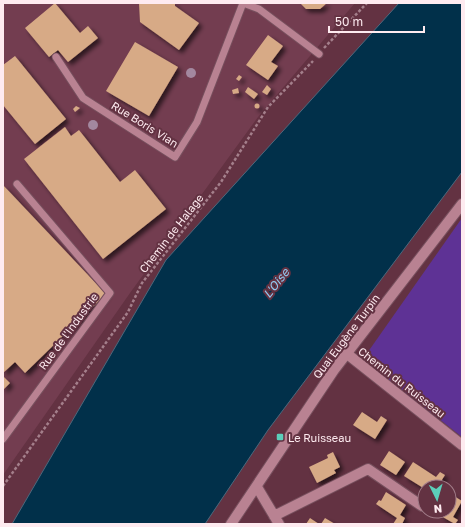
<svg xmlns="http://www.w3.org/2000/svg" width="465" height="527" viewBox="0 0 465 527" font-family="'Golos Text',sans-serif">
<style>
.built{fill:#733d50}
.green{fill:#5e3295}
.water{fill:#01304a;stroke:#4d687c}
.building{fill:#d7aa86;filter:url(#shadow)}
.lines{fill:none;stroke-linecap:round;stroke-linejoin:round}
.service-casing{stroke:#764f5d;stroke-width:9}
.minor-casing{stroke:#764f5d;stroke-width:12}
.secondary-casing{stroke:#764f5d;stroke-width:12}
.path{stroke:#a47f8b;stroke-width:2.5;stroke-dasharray:3 2;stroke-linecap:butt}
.service{stroke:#b98292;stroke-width:7}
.minor{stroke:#b98292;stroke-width:10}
.secondary{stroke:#b98292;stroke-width:10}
.tree{fill:#a3889f}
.poi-dot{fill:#5cceba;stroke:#633242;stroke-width:1.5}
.labels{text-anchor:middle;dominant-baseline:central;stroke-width:4;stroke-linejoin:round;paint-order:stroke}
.street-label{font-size:11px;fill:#feebf0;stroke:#633242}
.poi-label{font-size:11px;fill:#feebf0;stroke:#633242;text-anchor:start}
.water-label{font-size:12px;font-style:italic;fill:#93caf1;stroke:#633242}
</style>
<defs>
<filter id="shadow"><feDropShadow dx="3.5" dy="3.5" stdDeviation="2" flood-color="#0009"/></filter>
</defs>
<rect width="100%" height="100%" fill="#633242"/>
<!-- built -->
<path class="built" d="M3,3H355L258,117L130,293L3,475Z"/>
<!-- green -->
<path class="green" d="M462,218V437L363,359Z"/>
<!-- water -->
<path class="water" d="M399,3H462V172L268,430L205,524H12L166,260Z"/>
<!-- building -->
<path class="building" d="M55,3L80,33L88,26L98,38L68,62L58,50L49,57L25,28Z
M139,3H175V6L199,23L179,50L140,22Z
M300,3H327L320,9H306Z
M268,35L283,46L271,62L278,66L268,80L246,65Z
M135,42L178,67L149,116L106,91Z
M15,56L66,119L35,144L3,105V65Z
M239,75L242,77L239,81L236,79Z
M267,85L271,89L267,95L262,92Z
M248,87L258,94L254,99L245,92Z
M238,88L239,93L233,94L232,90Z
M254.5 106a2.5 2.5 0 1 1 5 0a2.5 2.5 0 1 1-5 0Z
M76,106L80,108L75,112L73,109Z
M65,127L71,136L79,130L120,182L135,170L166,209L103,259L24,159Z
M3,185L106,294L25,373L15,362L3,373Z
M3,376L10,383L3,390Z
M362,412L377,422L381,416L387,420L375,439L353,425Z
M389,451L405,462L396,475L380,465Z
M333,452L340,467L334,470L336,473L317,483L309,467L328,458L327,455Z
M413,462L436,477L440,472L445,475L438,486L432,483L430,487H425V489L404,476Z
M386,492L406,505L400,515L405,518L402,524H393L397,518L376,504L379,500L381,501Z
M449,493L462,501L453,517L458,520L455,524L441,516L444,511H449Z
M310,518L319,524H306Z
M325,518L335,524H321Z"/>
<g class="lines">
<!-- service casing -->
<g class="service-casing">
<path id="service" d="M243,3L259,9L319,54
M56,57L83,98L175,157L197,122L243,3
M3,439L110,293L17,184"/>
</g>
<!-- minor casing -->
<g class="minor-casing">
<path id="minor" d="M346,353L462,445
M257,487L279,524
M274,516L368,469L422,506"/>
</g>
<!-- secondary casing -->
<g class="secondary-casing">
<path id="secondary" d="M231,524L334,370L462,204"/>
</g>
<!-- path -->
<path class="path" d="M324,48L367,3
M3,486L128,312L142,283L221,182L268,107L313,61"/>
<!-- service -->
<use href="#service" class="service"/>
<!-- minor -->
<use href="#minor" class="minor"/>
<!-- secondary -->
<use href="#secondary" class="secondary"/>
</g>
<!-- trees -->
<g class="tree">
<circle cx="191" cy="73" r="5"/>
<circle cx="93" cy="125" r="5"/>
</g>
<!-- markers -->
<rect class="poi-dot" x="276" y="433" width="8" height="8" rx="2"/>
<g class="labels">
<!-- street labels -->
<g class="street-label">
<text transform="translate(145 124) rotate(32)">Rue Boris Vian</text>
<text transform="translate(171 233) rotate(-52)">Chemin de Halage</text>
<text transform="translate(68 331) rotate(-54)">Rue de l'Industrie</text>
<text transform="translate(346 336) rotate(-53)">Quai Eugène Turpin</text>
<text transform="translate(402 382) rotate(38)">Chemin du Ruisseau</text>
</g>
<!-- poi labels -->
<g class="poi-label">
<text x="288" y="437">Le Ruisseau</text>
</g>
<!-- water labels -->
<g class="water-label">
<text transform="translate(276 283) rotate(-52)">L'Oise</text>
</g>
</g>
<!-- border -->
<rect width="465" height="527" fill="none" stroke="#feebf0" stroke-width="8"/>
<!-- north arrow -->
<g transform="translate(437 499) rotate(175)"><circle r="19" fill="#633242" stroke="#a17c88"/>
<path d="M0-3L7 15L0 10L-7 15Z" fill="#5cceba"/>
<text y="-6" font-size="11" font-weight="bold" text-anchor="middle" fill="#feebf0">N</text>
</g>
<!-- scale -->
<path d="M329 26v6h95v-6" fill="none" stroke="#feebf0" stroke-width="2"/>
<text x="335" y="26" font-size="12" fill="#feebf0" stroke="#633242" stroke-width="3" paint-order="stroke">50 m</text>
</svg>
